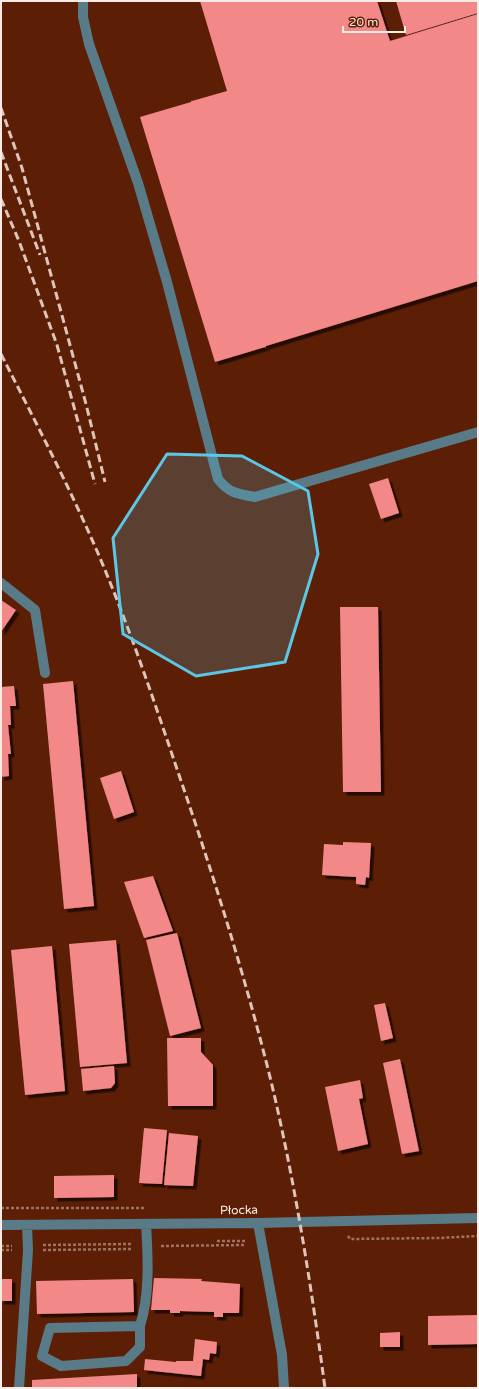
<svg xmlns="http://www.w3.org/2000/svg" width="479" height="1389" viewBox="0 0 479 1389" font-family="'Varela Round',sans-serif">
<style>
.building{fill:#f38889;filter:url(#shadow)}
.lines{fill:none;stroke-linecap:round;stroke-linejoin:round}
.path{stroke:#9d7260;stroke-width:2.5;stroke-dasharray:3 2;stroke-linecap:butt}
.minor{stroke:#587b87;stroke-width:10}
.rail{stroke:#ddc5bb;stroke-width:3;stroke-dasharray:8 4;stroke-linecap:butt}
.marked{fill:#5bc7e7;fill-opacity:0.2;stroke:#5bc7e7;stroke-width:3;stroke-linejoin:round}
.labels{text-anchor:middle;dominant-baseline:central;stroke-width:4;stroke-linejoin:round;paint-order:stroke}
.street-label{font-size:12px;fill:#fcece6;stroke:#5c1e05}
</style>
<defs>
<filter id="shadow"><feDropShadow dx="3.5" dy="3.5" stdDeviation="0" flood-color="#0009"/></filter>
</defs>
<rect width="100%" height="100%" fill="#5c1e05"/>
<!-- building -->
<path class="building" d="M200,1H377L390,41L478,14V281L266,346L265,348V347L215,362L140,117L191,102L192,100V101L227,91Z
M396,1H478V13L406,35Z
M388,478L399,513L381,519L369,484Z
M1,600L16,610L1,632Z
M340,607H378L381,792H343Z
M73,681L94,906L64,909L43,684Z
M14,686L16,706H10L11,725H8L11,754H8L9,776L1,777V687Z
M121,771L134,812L114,819L100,778Z
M343,842L371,843L369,878L366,877L365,885L356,884V877L322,875L324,844L343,845Z
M153,876L173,931L144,938L124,882Z
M177,933L201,1028L170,1036L146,940Z
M116,940L127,1063L80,1067L69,944Z
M52,946L65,1091L25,1095L11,950Z
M385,1003L393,1038L381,1041L374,1005Z
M167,1038H201V1052L213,1065V1106H168Z
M400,1059L419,1151L402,1154L383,1063Z
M114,1066L115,1083L111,1088L83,1091L81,1069Z
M360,1080L363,1098L359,1099L368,1144L338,1151L325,1087Z
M144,1128L167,1130L162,1184L139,1183Z
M169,1133L198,1136L193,1186L164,1185Z
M114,1175V1197L54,1198V1176Z
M154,1278L202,1279L201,1281L240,1284L239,1313H223V1317H214V1312L180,1311V1313H170V1310H151Z
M1,1279H12V1301H1Z
M133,1279L134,1312L37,1314L36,1281Z
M478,1315V1344L428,1345V1316Z
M400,1332V1347H380V1333Z
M195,1339L217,1342L216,1354L210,1353L209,1360L203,1359L201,1376L144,1370L145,1359L176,1362V1361H193Z
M137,1374V1388H32V1380Z"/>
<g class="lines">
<!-- path -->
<path class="path" d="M1,1208H144
M348,1236L350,1239L439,1238L478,1236
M217,1241H246
M43,1245L132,1244
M1,1246H12
M161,1246L246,1245
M1,1250H12
M43,1250L132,1249"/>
<!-- minor -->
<path class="minor" d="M83,1V17L89,44L138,183L167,282L218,479C229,493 237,494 255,497L478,432
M1,583L35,610L45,673
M258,1223L282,1355L284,1388
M1,1225L258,1223L478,1218
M140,1326V1347L126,1361L61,1366L42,1356L50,1328L140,1326C150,1295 148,1257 146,1224
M19,1388L28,1250L27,1225"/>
<!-- rail -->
<path class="rail" d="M1,108L22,168L86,404L105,482
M1,152L40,255
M1,199L19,241L57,345L95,484
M1,354C34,419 68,484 97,551C128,623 153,698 178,772C213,874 245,976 271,1081C295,1182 311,1285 325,1388"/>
</g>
<!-- marked area -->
<path class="marked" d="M167,454L242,456L308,491L318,554L285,662L196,676L123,634L113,538Z"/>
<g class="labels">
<!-- street labels -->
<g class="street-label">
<text transform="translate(239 1210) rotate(-1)">Płocka</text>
</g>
</g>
<!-- border -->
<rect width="479" height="1389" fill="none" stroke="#fcece6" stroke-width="4"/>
<!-- scale -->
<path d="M343 26v6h62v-6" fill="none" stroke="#fcece6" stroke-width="2"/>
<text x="349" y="26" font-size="12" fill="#fcece6" stroke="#5c1e05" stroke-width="3" paint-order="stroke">20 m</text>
</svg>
